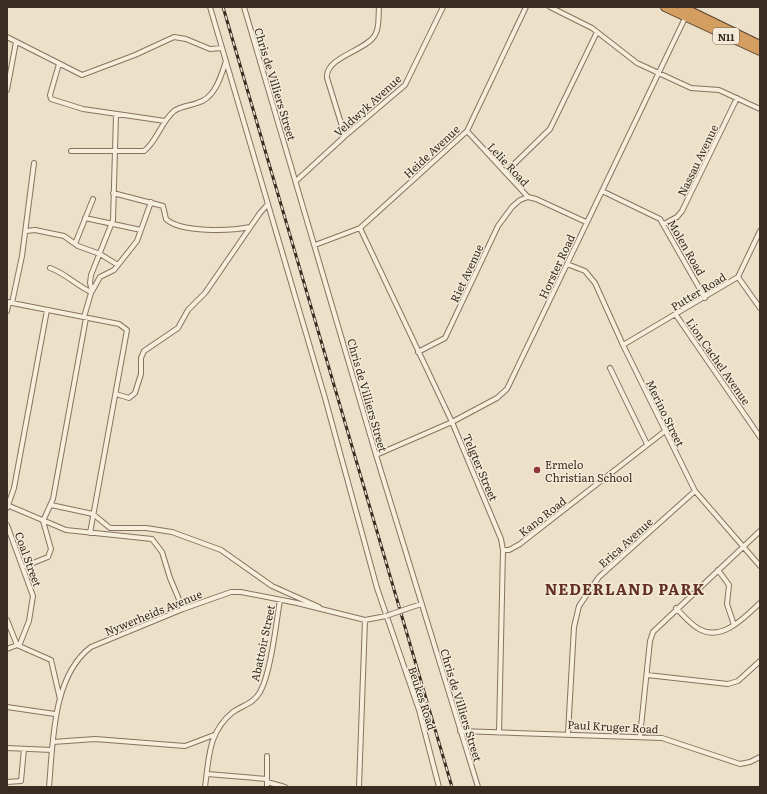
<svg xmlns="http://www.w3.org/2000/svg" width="767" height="794" viewBox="0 0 767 794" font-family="Literata,serif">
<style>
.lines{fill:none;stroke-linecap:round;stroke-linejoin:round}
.street-casing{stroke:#87735f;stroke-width:6}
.highway-casing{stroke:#564232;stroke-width:10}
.street{stroke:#f7eedc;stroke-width:4}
.highway{stroke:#d49e61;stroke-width:8}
.rail-casing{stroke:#392c21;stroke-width:3}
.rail{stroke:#f4ebd8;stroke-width:1.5;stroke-dasharray:4.5;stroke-linecap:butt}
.street-bridge-casing{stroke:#87735f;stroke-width:6;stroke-linecap:butt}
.street-bridge{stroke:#f7eedc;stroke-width:4}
.poi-dot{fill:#923336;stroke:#f4ebd8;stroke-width:1.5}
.labels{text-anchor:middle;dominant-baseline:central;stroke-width:3;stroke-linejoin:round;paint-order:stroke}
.shield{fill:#f4ebd8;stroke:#716558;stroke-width:1}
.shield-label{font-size:10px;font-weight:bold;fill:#392c21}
.street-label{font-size:11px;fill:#392c21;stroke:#f4ebd8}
.poi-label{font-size:11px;fill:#392c21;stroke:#f4ebd8;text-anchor:start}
.district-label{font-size:15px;font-weight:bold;letter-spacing:1px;fill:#632f23;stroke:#f4ebd8}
</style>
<rect width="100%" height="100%" fill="#ece0c9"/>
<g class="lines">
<!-- street casing -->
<g class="street-casing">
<path id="street" d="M210,7L325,398L377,588L419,710L439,787
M244,7L376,455L478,787
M550,7L592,28L637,63L691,88L719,90L760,109
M7,37L82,75L135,55L174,37L186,39L210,49L222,48
M59,64L50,95L51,99L83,109L165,121
M7,90L16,42
M467,131L528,197L536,199L586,222
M345,136L327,78C325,57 366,51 375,35C380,27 378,16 379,7
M71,151H144C156,143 161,122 174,111C181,106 189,106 197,103C215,99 221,76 226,61
M506,172L550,129L597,32
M296,181L345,136L405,85L443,7
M602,191L660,219L705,298
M113,193L163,206L166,219C181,233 231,231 250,227
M85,218L141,230
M664,224L677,217L682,211L737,98
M360,228L452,422L501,539L503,550L499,733
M26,231L35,230L64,236L78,246L100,254L118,265
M75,244L93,199
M315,245L360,228L467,131L526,7
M567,264L585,271L595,283L623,345L695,491L760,566
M50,268C65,273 77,286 91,292
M738,277L760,308
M92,291L90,283L91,275L113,220L116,115
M7,302L119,324L127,330L90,533
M12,303L22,256L34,163
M7,311L9,302
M676,315L760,437
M84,317L91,293L100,277L114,270L137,241L151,202
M623,345L738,277L760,231
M418,352L445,338L498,226L512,207L520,200L528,197
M610,368L647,444
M116,394L129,398L135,393L141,374V358L144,351L178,328L188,310L205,293L260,213L268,204
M376,455L452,422L497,398L507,389L686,16
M7,505L66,530L152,539L162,552L170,578L183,609
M51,505L93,514L110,528H146L172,532L221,550L272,586L319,607
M7,508L14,488L47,310
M43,521L53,499L86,318
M7,525L33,596L29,621L19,646
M503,550H509L520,544L665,431
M23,567L48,557L51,549L43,521
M718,570L729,585L727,604L734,625
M412,607L422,604
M676,608C683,615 690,624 699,629C722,642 745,617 760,603
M7,620L17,645L7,649
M17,645L51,660L60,699
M647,675L728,684L738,681L760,661
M7,707L55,714
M460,731L662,738L740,764L750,762L760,757
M568,733L574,627L579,606L599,577L695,491
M640,736L650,641L653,632L760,531
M53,742L95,739L185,746L214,735
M7,748L52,750
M267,756V787
M207,774L267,779
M7,782L21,781L24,749
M267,782L285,787
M49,787C53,744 52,676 91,647L183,609L231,592H241L297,603L365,620L386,616
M205,787C209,758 208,732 233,712C243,705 253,704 260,692C271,672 276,624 280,600
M359,787L365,620"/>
</g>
<!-- highway casing -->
<g class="highway-casing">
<path id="highway" d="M665,7L760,51
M682,7L760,45"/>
</g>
<!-- street -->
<use href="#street" class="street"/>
<!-- highway -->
<use href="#highway" class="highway"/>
<!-- rail casing -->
<g class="rail-casing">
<path id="rail" d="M223,7L452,787"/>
</g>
<!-- rail -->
<use href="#rail" class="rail"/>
<!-- street-bridge casing -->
<g class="street-bridge-casing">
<path id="street-bridge" d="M386,616L412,607"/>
</g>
<!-- street-bridge -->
<use href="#street-bridge" class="street-bridge"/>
</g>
<!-- markers -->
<circle class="poi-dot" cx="537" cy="470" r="4"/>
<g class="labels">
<!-- shield labels -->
<rect class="shield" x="713" y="28" width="26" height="16" rx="3"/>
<g class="shield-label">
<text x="726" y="36">N11</text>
</g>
<!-- street labels -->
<g class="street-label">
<text transform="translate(276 84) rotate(73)">Chris de Villiers Street</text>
<text transform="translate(367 105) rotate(-42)">Veldwyk Avenue</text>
<text transform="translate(431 151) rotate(-43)">Heide Avenue</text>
<text transform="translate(697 160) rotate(-64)">Nassau Avenue</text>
<text transform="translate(509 164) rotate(47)">Lelie Road</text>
<text transform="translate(687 247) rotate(60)">Molen Road</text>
<text transform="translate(556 266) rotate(-65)">Horster Road</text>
<text transform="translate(466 273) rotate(-65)">Riet Avenue</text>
<text transform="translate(698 291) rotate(-31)">Putter Road</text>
<text transform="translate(719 361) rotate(55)">Lion Cachel Avenue</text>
<text transform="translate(368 395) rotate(74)">Chris de Villiers Street</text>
<text transform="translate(666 413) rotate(64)">Merino Street</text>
<text transform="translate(481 467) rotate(67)">Telgter Street</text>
<text transform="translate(542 516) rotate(-38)">Kano Road</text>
<text transform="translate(625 542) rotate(-42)">Erica Avenue</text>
<text transform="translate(29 559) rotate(70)">Coal Street</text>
<text transform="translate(153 612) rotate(-22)">Nywerheids Avenue</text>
<text transform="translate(262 643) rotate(-78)">Abattoir Street</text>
<text transform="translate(423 698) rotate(72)">Beukes Road</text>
<text transform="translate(462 705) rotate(73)">Chris de Villiers Street</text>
<text transform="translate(613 726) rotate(3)">Paul Kruger Road</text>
</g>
<!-- poi labels -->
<g class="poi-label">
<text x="545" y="464">Ermelo<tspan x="545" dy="13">Christian School</tspan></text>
</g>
<!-- district labels -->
<g class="district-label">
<text x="625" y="588">NEDERLAND PARK</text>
</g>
</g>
<!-- border -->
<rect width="767" height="794" fill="none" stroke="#392c21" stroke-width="16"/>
</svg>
